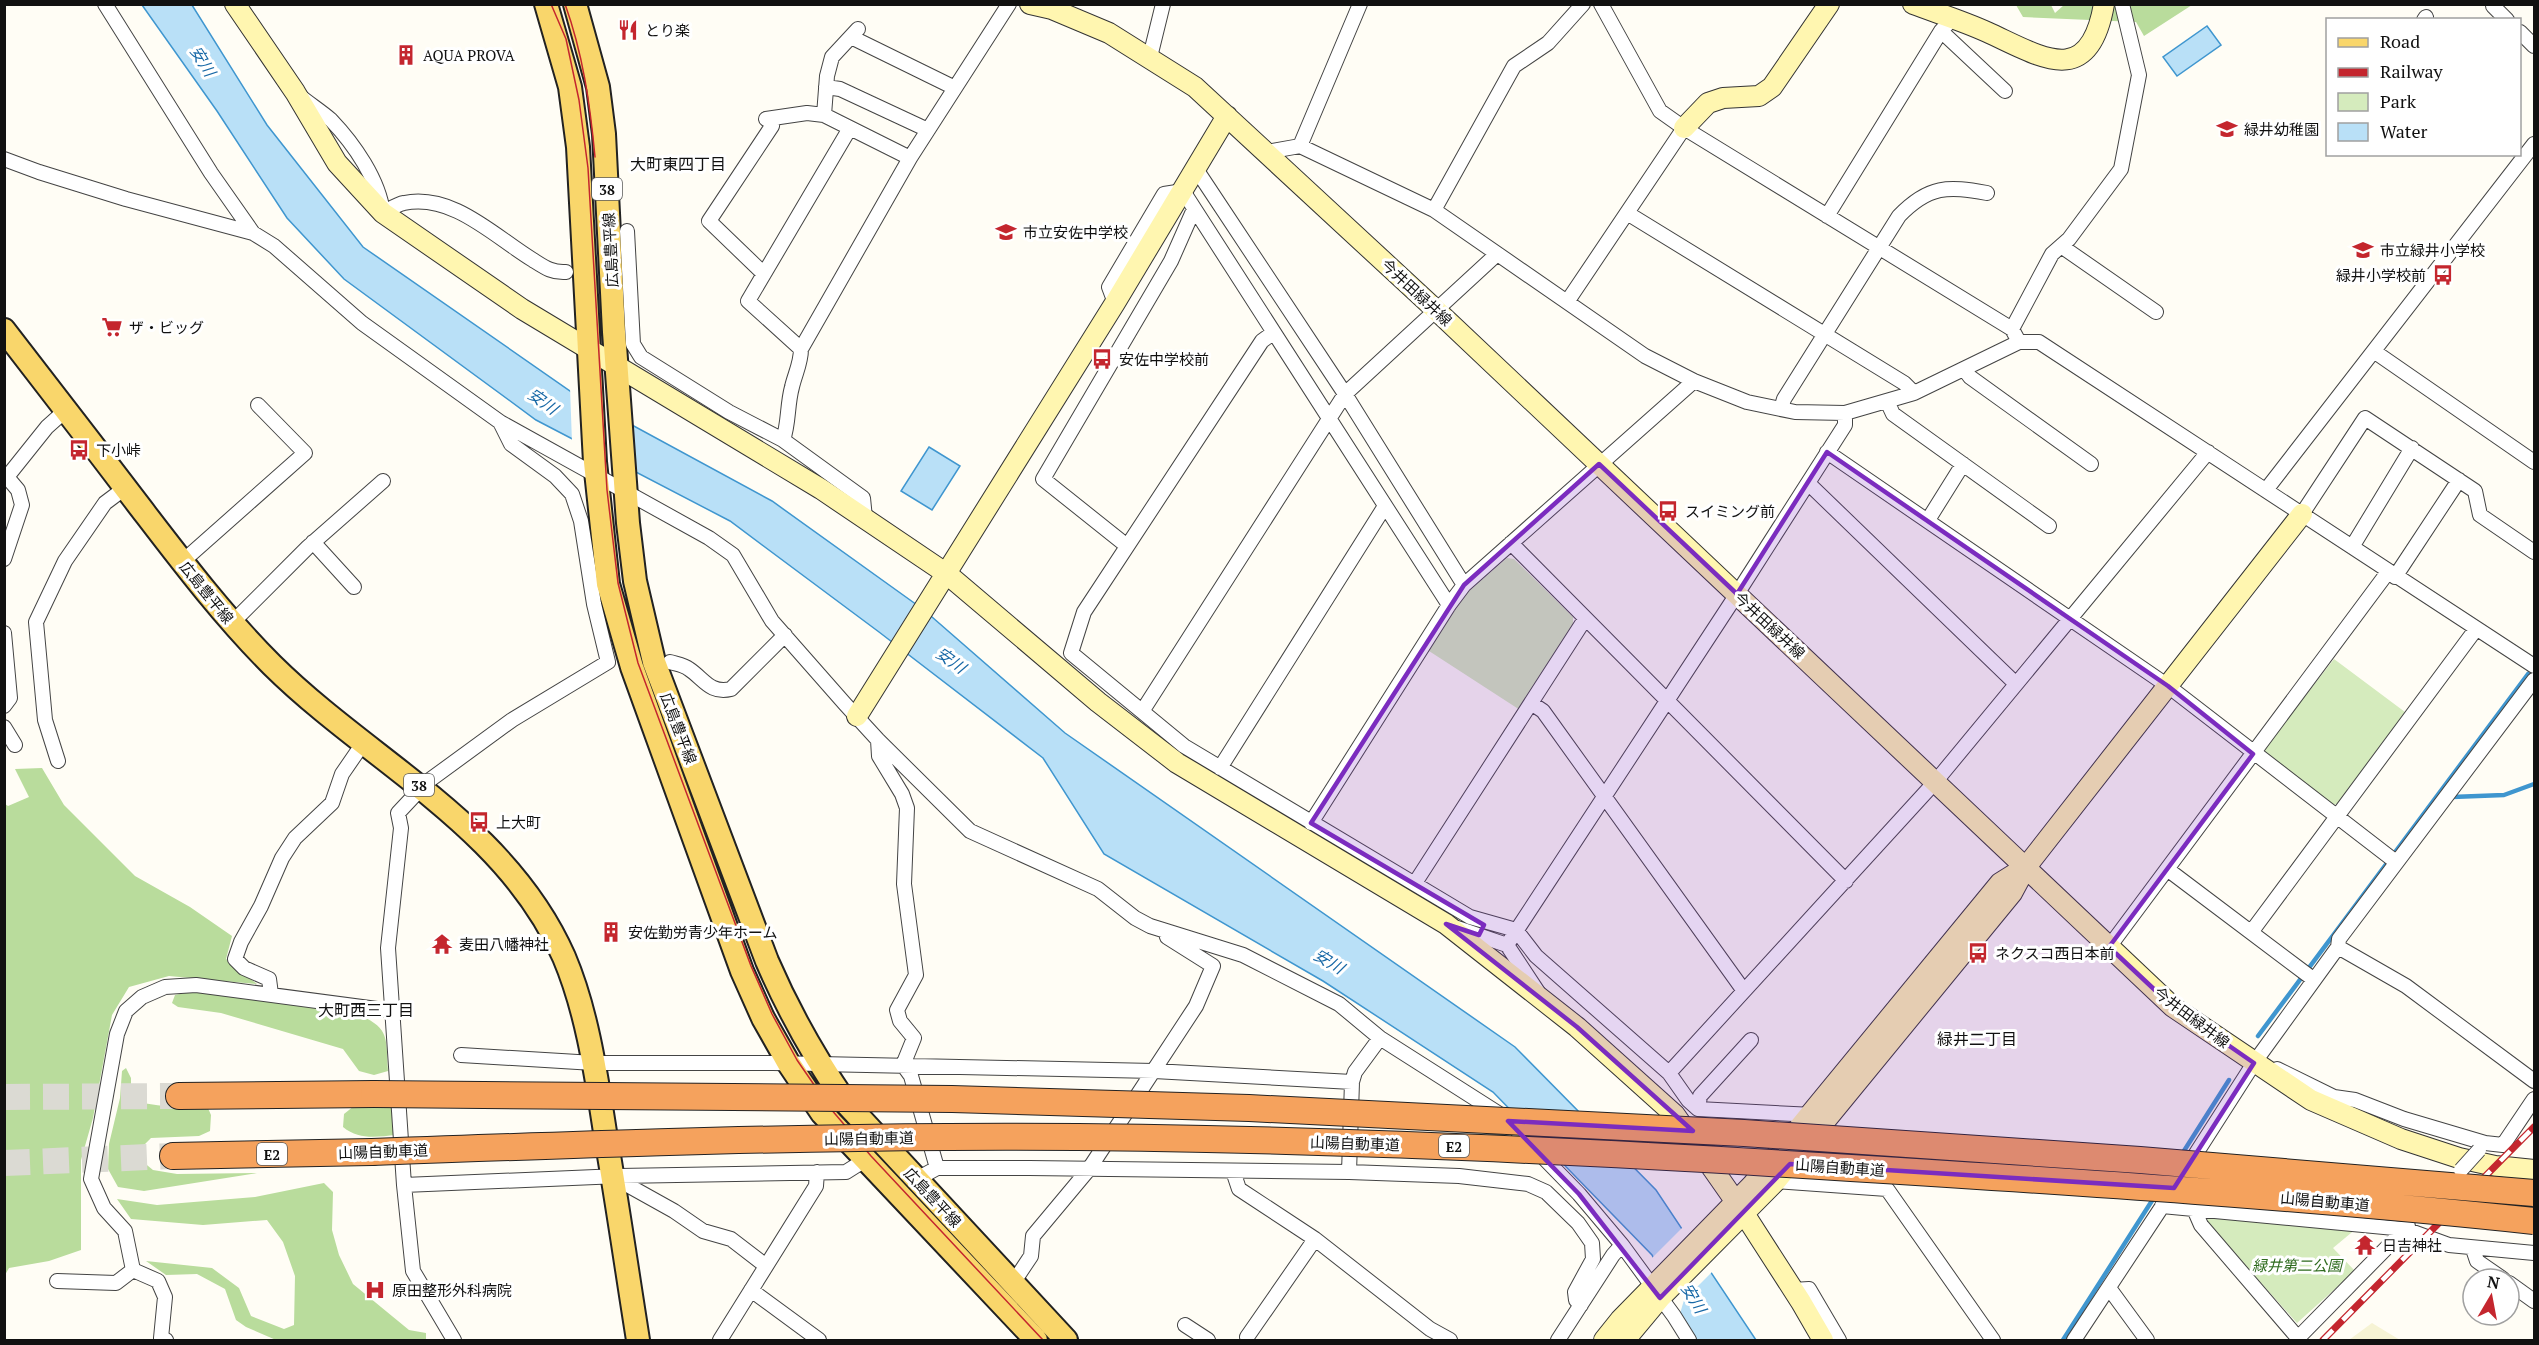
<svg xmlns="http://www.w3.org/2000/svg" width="2539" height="1345" viewBox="0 0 2539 1345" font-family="'PT Serif','Noto Sans JP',serif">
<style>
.farmland{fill:#f6f3d4}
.green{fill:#d5ebbd}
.forest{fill:#b9dc9c}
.water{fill:#b9e0f7;stroke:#3f96cf;stroke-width:1.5}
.pier{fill:#fffdf5}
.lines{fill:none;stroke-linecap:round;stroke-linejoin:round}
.stream{stroke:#3f96cf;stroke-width:4.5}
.highway-tunnel{stroke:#dbdad3;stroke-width:26;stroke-dasharray:26 13;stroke-linecap:butt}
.street-casing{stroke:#444;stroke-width:16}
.secondary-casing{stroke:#333;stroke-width:22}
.primary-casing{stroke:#222;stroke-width:26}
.highway-casing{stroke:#222;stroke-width:28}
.street{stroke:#fff;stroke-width:14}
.secondary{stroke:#fff6b0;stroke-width:20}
.primary{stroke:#f9d66b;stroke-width:22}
.highway{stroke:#f5a25d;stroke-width:26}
.tram{stroke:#c4262e;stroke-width:1.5}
.rail-casing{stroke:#c4262e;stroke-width:7}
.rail{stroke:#fff;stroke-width:4.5;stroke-dasharray:14;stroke-linecap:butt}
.street-bridge-casing{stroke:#444;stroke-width:16;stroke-linecap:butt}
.highway-bridge-casing{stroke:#222;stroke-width:28;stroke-linecap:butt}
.street-bridge{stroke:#fff;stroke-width:14}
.highway-bridge{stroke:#f5a25d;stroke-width:26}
.marked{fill:#7b2cbf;fill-opacity:0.2;stroke:#7b2cbf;stroke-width:4.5;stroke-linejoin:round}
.labels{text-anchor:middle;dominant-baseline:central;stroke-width:6;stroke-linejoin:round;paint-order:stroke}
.shield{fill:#fff;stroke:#585858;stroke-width:1.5}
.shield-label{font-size:14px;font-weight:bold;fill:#111}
.poi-label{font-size:15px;fill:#111;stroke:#fff;text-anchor:start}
.street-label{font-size:15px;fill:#111;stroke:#fff}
.park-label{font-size:15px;font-style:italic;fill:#2f6b1f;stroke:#fff}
.water-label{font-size:16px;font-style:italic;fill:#1768a6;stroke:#fff}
.neighbourhood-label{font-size:16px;fill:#111;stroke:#fff}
</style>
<rect width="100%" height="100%" fill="#fffdf5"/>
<!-- farmland -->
<path class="farmland" d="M2372,1323L2400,1340H2349Z"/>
<!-- green -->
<path class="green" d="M1507,558L1514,559L1573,617V629L1520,710L1429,651L1453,610L1468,592Z
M2334,659L2405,712L2337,804L2332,805L2265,755L2264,749Z
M2206,1213L2357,1228L2333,1248L2355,1271L2297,1323L2209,1225Z"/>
<!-- forest -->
<path class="forest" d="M2016,5H2051L2055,13L2064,5H2192L2144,36L2136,22L2023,17Z
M42,768L64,805L135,876L190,907L232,936L226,959L257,984L169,976L129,987L112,1015L93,1118L81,1160V1250L49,1261L9,1268L5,1275V804L8,806L29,797L15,769Z
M192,991L354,1013C390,1027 386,1036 388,1071L374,1075L359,1071L343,1049L221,1013L178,1007L172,1003L175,995Z
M126,1068L131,1078V1100C156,1107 181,1108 207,1106L211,1115L210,1131L199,1136L151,1138L142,1147V1161L153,1170L177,1174L257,1173L144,1191L118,1187L108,1169L109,1144L120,1098L122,1071Z
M354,1106H395L396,1135C376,1137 359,1140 343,1127L344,1114Z
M324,1183L333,1192L332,1230L339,1255L353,1284L409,1330L426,1333V1340H276L246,1327L236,1320L225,1289L197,1274L166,1275L146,1261L212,1268L239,1288L251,1316L284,1329L294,1325L295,1276L283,1242L267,1220L203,1225L131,1219L117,1199L157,1205L255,1197Z"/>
<!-- water -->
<path class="water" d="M142,5H192L267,125L363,247L573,393L772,501L924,610L1065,733L1515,1047L1656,1190L1756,1340H1693L1652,1255L1493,1092L1323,981L1104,854L1043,758L879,632L730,521L536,420L344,279L287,218L217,111Z
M2207,26L2221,45L2177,76L2163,57Z
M929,447L960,466L932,510L901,491Z"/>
<!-- pier -->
<path class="pier" d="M570,388L626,419L629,472L572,442Z
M1684,1226L1714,1270L1684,1300L1679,1317L1651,1259Z"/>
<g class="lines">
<!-- stream -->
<path class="stream" d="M2452,797L2504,795L2534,784
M2258,1036L2528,674
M2182,1154L2229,1080
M2063,1340L2155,1196"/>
<!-- highway-tunnel -->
<path class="highway-tunnel" d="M4,1097L179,1096
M4,1163L173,1156"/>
<!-- street casing -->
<g class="street-casing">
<path id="street" d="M105,4L211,173L253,233
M1601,4L1660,111L1684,128L2012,329L2019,342
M2493,6L2507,20
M2424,20L2426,17
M1941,31L2005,91
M2520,32L2534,46
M851,37L955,88
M1150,57L1163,4
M826,87L840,89L928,130
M301,97C311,105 322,112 331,120C354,144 379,180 383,213C389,210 397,204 404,203C453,193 495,237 533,260C544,267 552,273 566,272
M824,115L827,76L832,57L858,29
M766,119L807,113L824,115L910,158
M1300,146L1360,4
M1267,152L1300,146L1434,210L1645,356L1694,381L1747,402L1795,412L1845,413L1914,393L2019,342H2039L2534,666
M4,159L39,172L126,199L253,233L274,246L362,323L500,422L709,538L733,555L772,621L845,704L878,740L970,831L1098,889L1135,918L1150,926L1243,955L1339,1004L1380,1038L1504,1117L1579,1194L1622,1245L1674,1316L1689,1340
M1196,169L1345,394L1464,585
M1434,210L1514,66L1548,43L1583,4
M1627,213L1904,383L1914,393
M1827,216L1941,31L1952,19
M627,231L633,344L641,357L729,412L783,440L863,498L865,518
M2061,246L2156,312
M764,274L709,221L772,126L773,118
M1567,302L1684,128
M1115,303L1109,287L1164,194L1183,191L1449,605
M2012,329L2052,254L2069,239L2121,169L2139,75L2122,4
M1273,333L1262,341L1084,612L1071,653L1184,746L1470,917L1516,930L1536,956L1669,1073L1688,1100L1698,1109L1814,1115
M801,349L910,158L1009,4
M2375,352L2534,462
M1964,369L1970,377L2091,464
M1887,401L1893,414L2049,526
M1781,409L1784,399L1899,216C1929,185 1948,186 1987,193
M783,440C789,423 787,405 792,387C795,374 801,363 801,349L748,301L850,128
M1827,452L2168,686L2396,862
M1808,483L2016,684
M2266,490L2534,144
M2302,514L2365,418L2475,491L2480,515L2534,552
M1928,520L1963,464
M313,542L354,587
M1511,543L1846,881
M1127,546L1043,479L1171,261L1194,209
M2352,547L2412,448
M4,559L22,505L18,490L7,477L47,427L66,410
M182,562L305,453L258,405
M2395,577L2459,480
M232,623L308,547L383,481
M4,633L10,698L4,706
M670,662C676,664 684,665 689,669C704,679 710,694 731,689L785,635
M1531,703L1543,711L1744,991
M1143,710L1345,394L1497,254
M4,727L15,745
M878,740L879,756L902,794L907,808L904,884L916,975L897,1010L900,1021L914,1038L903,1065
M58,761L45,720L36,622L65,561L105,503L125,488
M1220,768L1385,506
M1311,823L1449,605L1464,585L1694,381
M2167,869L2313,979
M1415,883L1585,619
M1457,928L1507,945L1538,992
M2252,931L2476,629
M1507,945L1737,594L1845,425V413
M2109,947L2388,572
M2338,947L2406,986L2534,1081
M271,994L269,979L244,968L235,959L241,942L261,906L282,858L295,838L332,803L342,774L364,742
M461,1055L594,1063H773L1154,1071L1352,1082
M903,1065L911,1076L937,1168
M2277,1069L2334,1097L2355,1100L2404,1119L2485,1143L2503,1145L2534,1099
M1669,1073L1936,781L2208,452
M1698,1109L1700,1096L1751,1040
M2188,1166L2254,1063L2338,947L2339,939L2534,680
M1233,1171L1239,1189L1315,1239L1430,1329L1450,1340
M1349,1172L1352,1082L1355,1072L1380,1038
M613,1177L674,1211L703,1231L731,1239L766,1266
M917,1179L937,1168H1029L1349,1172L1459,1176L1528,1184L1546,1192L1578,1223L1592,1243L1593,1259L1575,1292L1576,1300L1581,1305
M1776,1181L1887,1189L1993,1340
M404,1185L619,1176L846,1172L865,1160
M2162,1206L2405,1229L2449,1245L2534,1253
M2194,1209L2201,1225L2298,1338
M2473,1249L2477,1261L2503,1279
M133,1270L125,1231L104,1208L91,1179L117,1034L126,1011L142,997L165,987L196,985L392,1011
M133,1270L158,1281L165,1297L161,1338L166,1340
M57,1281L116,1283L133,1270
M1013,1283L1031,1256L1033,1236L1089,1169L1196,1006L1213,966L1167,937
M2509,1283L2534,1301
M2109,1288L2147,1340
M751,1290L819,1340
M1793,1290L1809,1289L1839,1340
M1185,1325L1208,1340
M1247,1337L1315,1239
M454,1340L413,1271L404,1185L388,948L401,828L398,813L427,782L512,720L608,662L594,604L581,521L572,494L555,476L511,444L500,422
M720,1340L816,1186L817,1172
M1558,1340L1613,1255L1622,1245
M2074,1340L2175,1187
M2296,1340L2408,1226"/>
</g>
<!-- secondary casing -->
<g class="secondary-casing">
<path id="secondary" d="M235,4L295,92L337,163L383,213L522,309L821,489L947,574L1098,702L1177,763L1446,924L1577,1027L1675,1115L1745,1215L1801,1302L1823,1340
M1030,4L1052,9L1109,33L1195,87L1436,310L2173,1007L2311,1100L2401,1139L2459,1158L2495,1166L2534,1170
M1913,4C1937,13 1963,21 1987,32C2040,56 2089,91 2104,4
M1684,128L1708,103L1723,98L1759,96L1772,87L1829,4
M857,716L1115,303L1227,116
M1604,1340L1620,1320L1752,1185L2000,883L2024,868
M1625,1340L1660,1298L1776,1181L2012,893L2026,867L2302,514"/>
</g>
<!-- primary casing -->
<g class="primary-casing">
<path id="primary" d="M546,4L570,87L578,147L595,462L608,584L632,667L742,971L763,1018L789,1064L822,1113L1036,1340
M575,4L598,87L604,134L614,332L628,523L635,581L654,662L767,961C789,1012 815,1058 846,1103L1066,1340
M4,330C49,388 93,445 137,503C180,559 222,615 272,665C370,762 506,825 564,957C587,1011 596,1074 605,1132C617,1201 627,1271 638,1340"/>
</g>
<!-- highway casing -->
<g class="highway-casing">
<path id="highway" d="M179,1096L374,1094
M173,1156L372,1152"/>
</g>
<!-- street -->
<use href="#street" class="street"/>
<!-- secondary -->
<use href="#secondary" class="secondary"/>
<!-- primary -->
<use href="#primary" class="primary"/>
<!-- highway -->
<use href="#highway" class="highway"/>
<!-- tram -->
<path class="tram" d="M551,4L566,39L579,100L588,168L607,490L618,583L638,663L751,966L772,1014L797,1060L830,1108L871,1156L1043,1340
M565,4C583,54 590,104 595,157"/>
<!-- rail casing -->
<g class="rail-casing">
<path id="rail" d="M2323,1340L2534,1127"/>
</g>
<!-- rail -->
<use href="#rail" class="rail"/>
<!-- street-bridge casing -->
<g class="street-bridge-casing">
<path id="street-bridge" d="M2461,1170L2479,1150"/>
</g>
<!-- highway-bridge casing -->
<g class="highway-bridge-casing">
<path id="highway-bridge" d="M374,1094L952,1099L1249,1108L1744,1133L2140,1160L2534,1193
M372,1152C564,1145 756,1138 948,1137C1250,1135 1551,1149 1851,1168C2079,1182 2307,1197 2534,1221"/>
</g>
<!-- street-bridge -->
<use href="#street-bridge" class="street-bridge"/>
<!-- highway-bridge -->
<use href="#highway-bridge" class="highway-bridge"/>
</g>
<!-- marked area -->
<path class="marked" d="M1827,452L2168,686L2253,754L2109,947L2173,1007L2254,1063L2174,1188L1790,1164L1660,1298L1579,1194L1508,1121L1693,1131L1577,1027L1446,924L1479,935L1484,925L1311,823L1464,585L1599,464L1737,594Z"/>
<!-- icons -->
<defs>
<g id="restaurant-bare" transform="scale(1.62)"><path d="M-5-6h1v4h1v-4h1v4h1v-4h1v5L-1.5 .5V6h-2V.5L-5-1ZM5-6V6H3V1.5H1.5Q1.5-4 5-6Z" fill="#c4262e" stroke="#fff" stroke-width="2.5" paint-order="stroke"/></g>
<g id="building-bare" transform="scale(1.62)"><path d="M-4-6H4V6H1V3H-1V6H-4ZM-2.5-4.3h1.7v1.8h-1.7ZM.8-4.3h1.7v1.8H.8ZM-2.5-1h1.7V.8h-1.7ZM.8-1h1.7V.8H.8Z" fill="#c4262e" stroke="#fff" stroke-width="2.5" paint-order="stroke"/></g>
<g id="school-bare" transform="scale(1.62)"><path d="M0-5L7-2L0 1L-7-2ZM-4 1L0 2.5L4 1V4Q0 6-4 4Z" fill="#c4262e" stroke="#fff" stroke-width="2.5" paint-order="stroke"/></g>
<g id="bus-bare" transform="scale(1.62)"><path d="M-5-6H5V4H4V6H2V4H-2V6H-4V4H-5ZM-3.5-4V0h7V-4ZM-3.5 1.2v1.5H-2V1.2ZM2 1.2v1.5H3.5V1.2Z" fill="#c4262e" stroke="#fff" stroke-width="2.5" paint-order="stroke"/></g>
<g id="supermarket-bare" transform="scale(1.62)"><path d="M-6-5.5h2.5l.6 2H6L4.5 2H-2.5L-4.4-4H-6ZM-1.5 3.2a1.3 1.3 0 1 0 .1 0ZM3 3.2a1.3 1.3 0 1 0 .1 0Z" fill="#c4262e" stroke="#fff" stroke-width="2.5" paint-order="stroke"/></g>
<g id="temple-bare" transform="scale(1.62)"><path d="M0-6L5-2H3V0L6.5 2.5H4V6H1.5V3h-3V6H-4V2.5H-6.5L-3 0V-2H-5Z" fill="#c4262e" stroke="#fff" stroke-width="2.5" paint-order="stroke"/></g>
<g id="hospital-bare" transform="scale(1.62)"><path d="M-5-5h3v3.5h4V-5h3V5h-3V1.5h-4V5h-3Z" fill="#c4262e" stroke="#fff" stroke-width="2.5" paint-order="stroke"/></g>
</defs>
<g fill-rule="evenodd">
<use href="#restaurant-bare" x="628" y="30"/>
<use href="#building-bare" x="406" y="55"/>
<use href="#school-bare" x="2227" y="129"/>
<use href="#school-bare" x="1006" y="232"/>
<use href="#school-bare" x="2363" y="250"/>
<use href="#bus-bare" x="2443" y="275"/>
<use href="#supermarket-bare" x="112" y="327"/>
<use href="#bus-bare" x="1102" y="359"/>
<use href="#bus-bare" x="79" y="450"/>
<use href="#bus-bare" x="1668" y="511"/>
<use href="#bus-bare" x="479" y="822"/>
<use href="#building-bare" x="611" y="932"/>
<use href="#temple-bare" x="442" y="944"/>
<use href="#bus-bare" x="1978" y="953"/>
<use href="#temple-bare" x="2365" y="1245"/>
<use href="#hospital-bare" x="375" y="1290"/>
</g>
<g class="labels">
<!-- shield labels -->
<g class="shield">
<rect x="592" y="178" width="30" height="22" rx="4.5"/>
<rect x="404" y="774" width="30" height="22" rx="4.5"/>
<rect x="1439" y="1135" width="30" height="22" rx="4.5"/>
<rect x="257" y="1143" width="30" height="22" rx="4.5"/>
</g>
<g class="shield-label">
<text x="607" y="189">38</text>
<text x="419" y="785">38</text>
<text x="1454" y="1146">E2</text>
<text x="272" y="1154">E2</text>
</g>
<!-- poi labels -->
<g class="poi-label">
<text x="645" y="30">とり楽</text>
<text x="423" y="55">AQUA PROVA</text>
<text x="2244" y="129">緑井幼稚園</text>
<text x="1023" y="232">市立安佐中学校</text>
<text x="2380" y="250">市立緑井小学校</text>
<text x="2426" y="275" text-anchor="end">緑井小学校前</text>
<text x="129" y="327">ザ・ビッグ</text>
<text x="1119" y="359">安佐中学校前</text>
<text x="96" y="450">下小峠</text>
<text x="1685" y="511">スイミング前</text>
<text x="496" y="822">上大町</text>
<text x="628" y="932">安佐勤労青少年ホーム</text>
<text x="459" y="944">麦田八幡神社</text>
<text x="1995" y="953">ネクスコ西日本前</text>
<text x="2382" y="1245">日吉神社</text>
<text x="392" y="1290">原田整形外科病院</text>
</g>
<!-- street labels -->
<g class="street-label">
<text transform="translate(610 250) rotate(-93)">広島豊平線</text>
<text transform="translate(1417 292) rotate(43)">今井田緑井線</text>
<text transform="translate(207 592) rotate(51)">広島豊平線</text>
<text transform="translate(1770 625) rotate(43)">今井田緑井線</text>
<text transform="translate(679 728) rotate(69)">広島豊平線</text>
<text transform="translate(2192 1017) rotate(37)">今井田緑井線</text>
<text transform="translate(869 1138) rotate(-1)">山陽自動車道</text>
<text transform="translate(1355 1143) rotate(2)">山陽自動車道</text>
<text transform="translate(383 1151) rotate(-2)">山陽自動車道</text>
<text transform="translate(1840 1167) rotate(4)">山陽自動車道</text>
<text transform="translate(933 1197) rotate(47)">広島豊平線</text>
<text transform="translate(2325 1201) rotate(5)">山陽自動車道</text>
</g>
<!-- park labels -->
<g class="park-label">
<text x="2297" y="1265">緑井第二公園</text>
</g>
<!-- water labels -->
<g class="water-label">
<text transform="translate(203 61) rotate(58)">安川</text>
<text transform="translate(543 401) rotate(35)">安川</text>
<text transform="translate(951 660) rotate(35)">安川</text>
<text transform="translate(1329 961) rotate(31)">安川</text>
<text transform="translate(1694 1298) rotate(59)">安川</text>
</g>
<!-- neighbourhood labels -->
<g class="neighbourhood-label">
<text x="678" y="164">大町東四丁目</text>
<text x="366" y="1010">大町西三丁目</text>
<text x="1977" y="1039">緑井二丁目</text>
</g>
</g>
<!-- border -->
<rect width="2539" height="1345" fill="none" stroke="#111111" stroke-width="12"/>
<!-- legend -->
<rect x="2326" y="18" width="195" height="138" fill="#ffffff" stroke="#a0a0a0" stroke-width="1.5"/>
<rect x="2338" y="38" width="30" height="9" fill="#f9d66b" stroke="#a0a0a0" stroke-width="1.5"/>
<text x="2380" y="48" font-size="18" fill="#111111">Road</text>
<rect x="2338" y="68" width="30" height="9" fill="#c4262e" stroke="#a0a0a0" stroke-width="1.5"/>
<text x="2380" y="78" font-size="18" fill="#111111">Railway</text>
<rect x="2338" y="93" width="30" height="18" fill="#d5ebbd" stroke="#a0a0a0" stroke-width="1.5"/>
<text x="2380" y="108" font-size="18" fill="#111111">Park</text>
<rect x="2338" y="123" width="30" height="18" fill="#b9e0f7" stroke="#a0a0a0" stroke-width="1.5"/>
<text x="2380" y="138" font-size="18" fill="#111111">Water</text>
<!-- north arrow -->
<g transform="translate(2491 1297) rotate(10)"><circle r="28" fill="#ffffff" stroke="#a0a0a0" stroke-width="1.5"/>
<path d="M0-4.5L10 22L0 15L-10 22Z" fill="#c4262e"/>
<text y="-9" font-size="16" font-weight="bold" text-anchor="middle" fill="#111111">N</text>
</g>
</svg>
